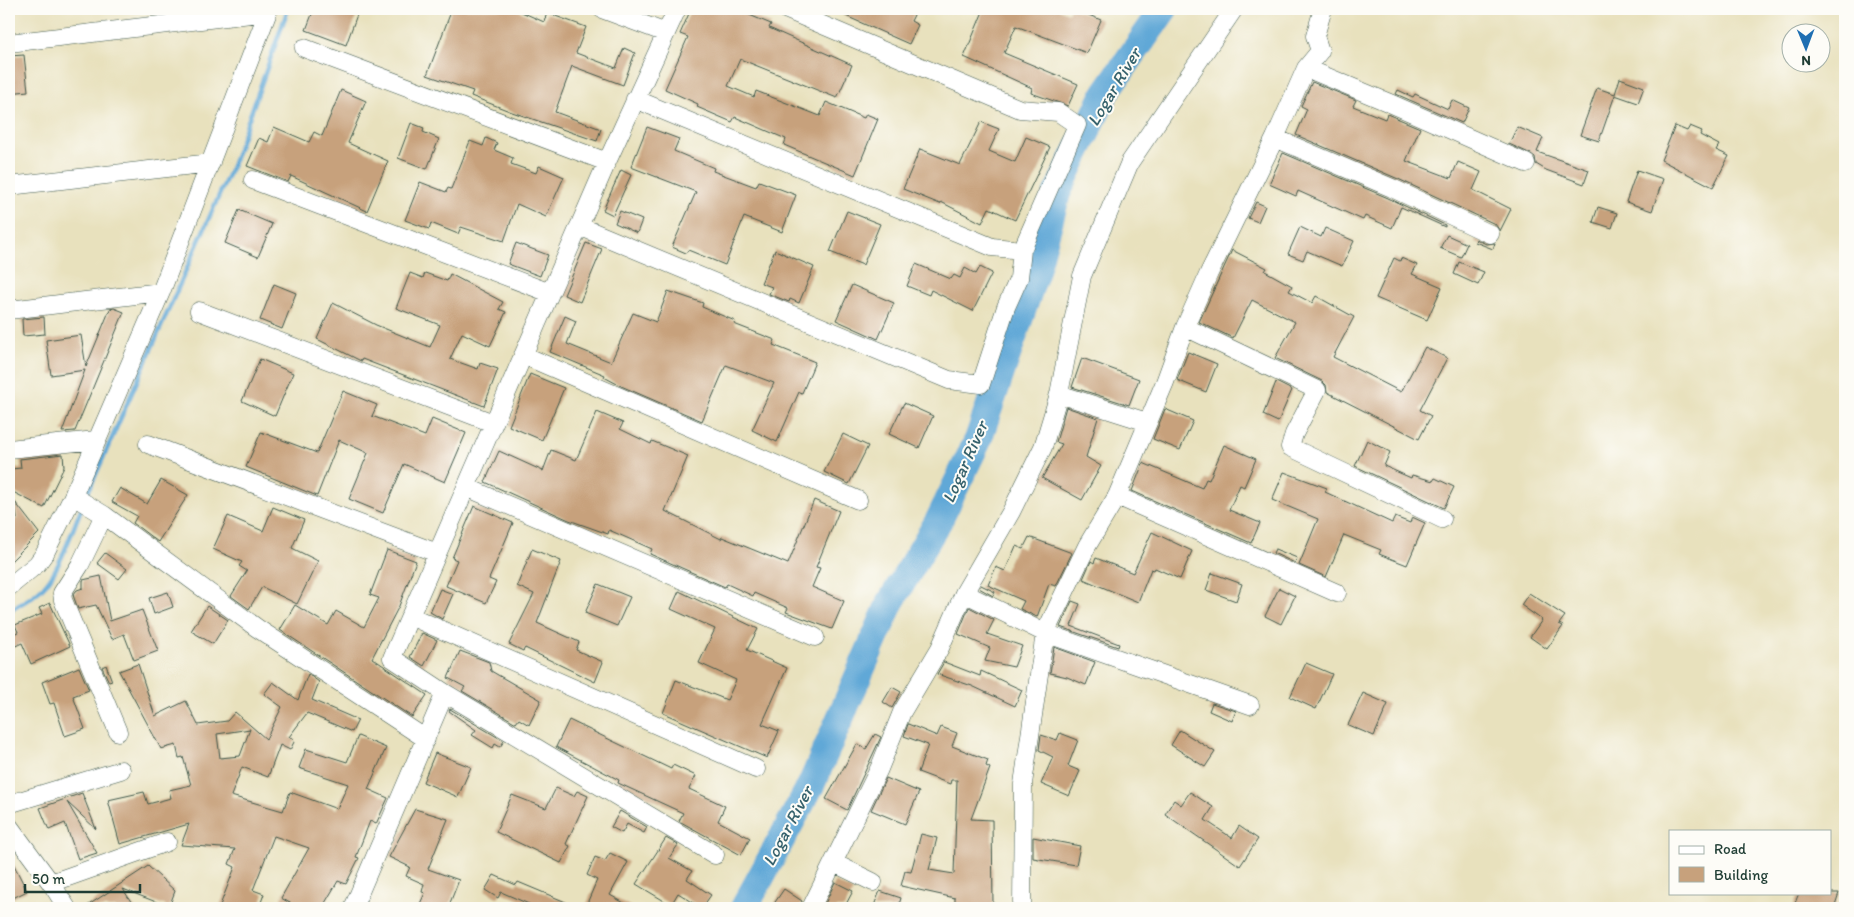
<svg xmlns="http://www.w3.org/2000/svg" width="1854" height="917" viewBox="0 0 1854 917" font-family="Itim,sans-serif">
<style>
.lines{fill:none;stroke-linecap:round;stroke-linejoin:round}
.stream{stroke:#60a8d7;stroke-width:4.5}
.river{stroke:#60a8d7;stroke-width:28}
.building{fill:#c7a17c;fill-rule:evenodd}
.minor-casing{stroke:#3d5649;stroke-width:19}
.minor{stroke:#fff;stroke-width:18}
.labels{text-anchor:middle;dominant-baseline:central;stroke-width:4;stroke-linejoin:round;paint-order:stroke}
.water-label{font-size:18px;font-style:italic;fill:#36626d;stroke:#fdfcf7}
</style>
<rect width="100%" height="100%" fill="#fdfcf7"/>
<filter id="ink" filterUnits="userSpaceOnUse"><feTurbulence type="fractalNoise" baseFrequency=".02" numOctaves="2"/><feDisplacementMap in="SourceGraphic" scale="10" xChannelSelector="R" yChannelSelector="G"/><feConvolveMatrix kernelMatrix="1 2 1 2 8 2 1 2 1" color-interpolation-filters="sRGB"/></filter>
<filter id="wash" filterUnits="userSpaceOnUse"><feTurbulence type="fractalNoise" baseFrequency=".0096" numOctaves="4" result="noise"/><feDisplacementMap in="SourceGraphic" scale="20" xChannelSelector="R" yChannelSelector="G"/><feGaussianBlur stdDeviation="1.12" result="paint"/><feColorMatrix in="noise" values="0 0 0 0 0 0 0 0 0 0 0 0 0 0 0 0 0 1.4 0 .05"/><feComposite in="paint" operator="in"/></filter>
<g filter="url(#wash)">
<rect width="100%" height="100%" fill="#e8e1bd"/>
<g class="lines">
<!-- stream -->
<path class="stream" d="M85,499L232,166L288,9
M9,611C22,603 36,596 46,584C61,566 73,528 82,507"/>
<!-- river -->
<path class="river" d="M744,908L811,785L890,603L939,520L978,440L1036,270L1057,193L1106,92L1164,9"/>
</g>
<g id="blocks">
<!-- building -->
<path class="building" d="M314,9H359L346,45L306,30Z
M452,9H515L544,22L547,13L586,27L576,53L616,68L624,48L635,53L623,85L572,66L555,112L601,129L597,141L512,112L471,96L473,91L427,75Z
M691,9H735L771,24L769,28L852,65L837,98L740,59L728,86L754,97L756,91L820,116L826,102L864,118L866,114L878,119L855,175L784,145L786,139L735,117L732,122L697,107L698,104L665,89L688,37L680,34Z
M830,9H917L911,21L918,25L909,44Z
M984,9H1059L1068,13L1070,9H1074L1101,20L1087,53L1016,26L1004,53L1078,84L1068,106L1031,93L1032,88L964,57Z
M24,55L28,91L9,93V56Z
M1620,78L1644,87L1638,103L1615,95L1599,141L1580,135L1597,88L1615,94Z
M1312,82L1356,100L1353,106L1385,119L1387,114L1420,128L1406,161L1451,178L1458,162L1481,172L1473,190L1511,209L1500,231L1495,224L1396,178L1296,135L1307,109L1301,106Z
M341,90L366,101L348,143L388,161L367,211L291,176L288,182L247,166L259,138L268,142L274,127L309,142L314,132L322,136Z
M1398,90L1413,97L1415,94L1448,109L1452,100L1469,108L1462,123L1396,94Z
M981,122L999,129L989,151L1015,162L1026,137L1050,147L1015,220L989,208L982,223L941,202L940,204L903,189L920,149L960,165Z
M411,123L424,128L423,132L439,139L427,169L398,158Z
M1675,126L1687,131L1690,126L1702,131L1700,135L1719,145L1716,150L1729,156L1713,187L1661,160Z
M647,127L679,139L674,151L714,168L713,171L756,187L759,181L796,195L782,232L744,217L725,265L688,250L686,253L672,247L696,192L631,167Z
M1517,127L1543,138L1537,152L1589,170L1584,184L1546,170L1536,164L1535,157L1531,154L1509,144Z
M486,138L497,143L494,150L513,158L511,164L536,173L539,166L564,177L546,217L517,204L504,241L461,227L458,234L431,223L429,229L405,220L420,182L446,192L448,188L451,189L470,141L483,146Z
M1283,153L1388,198L1445,225V227L1401,207L1392,228L1365,216L1363,220L1298,191L1296,196L1269,184Z
M621,170L631,175L613,215L603,210Z
M1637,170L1663,179L1652,211L1626,202Z
M1256,202L1265,206L1258,222L1248,218Z
M1598,207L1617,213L1612,228L1593,222Z
M239,210L272,224L258,257L225,243Z
M620,211L642,220L637,233L615,223Z
M847,211L880,224L863,265L830,252Z
M1300,227L1321,237L1325,228L1354,241L1342,266L1307,251L1303,260L1288,254Z
M1447,235L1467,244L1461,257L1440,248Z
M1476,239L1486,244L1495,243L1493,249L1475,242Z
M516,243L548,255L540,276L508,264Z
M586,243L602,249L580,302L564,295Z
M775,250L814,267L799,303L790,299L789,302L769,294L772,287L761,283Z
M1232,250L1267,268L1265,271L1292,286L1289,291L1312,303L1316,296L1354,317L1333,357L1401,392L1425,347L1447,358L1420,410L1431,416L1419,439L1327,392L1326,385L1322,381L1275,358L1295,322L1252,300L1233,338L1199,322Z
M1394,258L1400,261L1401,258L1417,265L1412,274L1442,287L1427,320L1376,298Z
M1459,262L1484,272L1478,285L1454,274Z
M916,264L951,279L954,275L960,278L965,268L976,274L980,267L992,273L973,311L931,290L929,295L907,286Z
M410,273L423,278L425,273L447,281L450,274L503,302L499,309L506,312L490,346L462,333L450,359L478,369L480,363L498,369L484,406L362,359L361,361L317,339L333,303L376,325L430,347L440,325L396,308Z
M274,284L296,293L282,329L260,320Z
M852,285L894,303L878,339L836,320Z
M668,291L703,303L702,307L735,321L734,324L775,340L773,345L815,362L802,393L799,392L777,442L752,430L774,383L726,365L702,421L621,386L604,377L605,375L550,352L565,316L576,321L567,344L611,362L633,313L656,322Z
M114,308L124,312L75,431L62,432L85,370L51,375L46,340L81,335L86,367L110,309Z
M44,317L45,334L23,336L22,319Z
M1188,352L1217,364L1206,392L1177,380Z
M1082,358L1139,379L1129,405L1072,387Z
M260,359L293,373L275,416L242,401Z
M530,374L564,388L542,440L509,426Z
M1276,382L1292,390L1278,422L1263,415Z
M343,391L377,405L372,416L425,436L432,419L466,433L445,482L404,464L383,513L349,499L368,453L339,440L317,496L246,467L261,432L317,453Z
M904,403L933,416L919,448L889,434Z
M1066,407L1098,418L1086,457L1101,466L1082,500L1042,478L1062,444L1056,442Z
M1165,409L1193,421L1180,450L1153,439Z
M597,412L623,423L620,429L651,444L652,441L688,456L665,511L721,539L722,537L788,564L814,500L839,511L816,567L820,568L812,587L844,601L832,629L786,612L788,608L754,593L753,596L727,584L725,587L650,554L652,549L609,530L608,534L569,520L485,482L499,451L543,471L551,450L576,460Z
M843,434L868,446L849,484L824,472Z
M1367,440L1390,452L1384,466L1411,478L1412,475L1433,481L1435,478L1454,487L1444,508L1355,466Z
M1224,445L1256,459L1244,487L1240,485L1229,510L1260,523L1251,543L1132,491L1143,463L1202,488L1206,479L1209,480Z
M63,454L64,467L44,508L13,492L11,469L21,468L20,459Z
M1284,472L1327,488L1325,492L1392,523L1395,517L1410,523L1412,517L1425,523L1407,565L1379,554L1381,550L1344,535L1326,577L1299,565L1318,519L1272,500Z
M161,480L188,495L158,542L133,523L137,516L112,502L120,488L147,504Z
M15,502L39,533L9,563V520L17,519Z
M474,506L513,523L489,579L496,582L486,603L446,586L457,560L452,558Z
M273,507L304,520L292,548L318,561L297,604L262,587L249,609L231,596L247,571L239,566L242,562L213,549L228,516L263,531Z
M1152,532L1192,551L1180,579L1155,568L1154,570L1151,569L1138,602L1083,579L1091,561L1094,563L1096,558L1133,573Z
M1029,537L1072,553L1056,586L1049,584L1037,617L1020,609L1024,601L988,585L996,567L1005,571L1016,546L1023,549Z
M532,549L561,561L537,623L579,642L576,650L603,662L595,682L525,648L523,651L509,644L534,594L517,586Z
M1275,549L1297,558L1295,563L1273,553Z
M387,550L416,561L399,606L372,658L427,695L412,717L280,630L295,605L328,625L336,611L364,627L379,598L370,595Z
M105,553L127,569L119,579L97,563Z
M1212,573L1242,584L1236,601L1206,590Z
M101,576L110,621L142,610L158,651L134,660L124,634L112,639L96,605L78,609L73,595L77,590L83,588V580Z
M598,584L630,597L617,626L585,613Z
M981,585L995,592L993,596L979,588Z
M1279,588L1295,596L1281,624L1265,616Z
M440,589L453,594L442,619L430,612Z
M679,591L758,629L747,650L787,668L762,724L779,731L767,758L663,713L676,680L727,700L736,680L699,663L715,629L671,609Z
M168,592L173,607L154,614L149,598Z
M1529,593L1565,616L1559,624L1563,626L1547,649L1530,637L1542,620L1521,605Z
M1072,601L1080,604L1071,626L1119,644L1118,647L1060,627Z
M50,603L70,646L31,664L22,643L9,649V636L18,632L15,625L42,614L39,608Z
M207,606L228,620L213,644L191,631Z
M969,607L994,620L987,634L1022,646L1014,667L985,661L990,648L958,634Z
M422,633L437,640L424,666L410,657Z
M1054,647L1095,662L1086,685L1067,677L1050,673Z
M460,651L489,662L491,671L541,700L529,725L519,719L516,723L462,691L465,687L448,678Z
M944,662L980,676L981,671L1022,690L1015,706L972,686L937,674Z
M1306,663L1332,674L1316,709L1290,697Z
M138,664L155,716L186,701L198,725L227,721L235,712L266,739L282,707L264,694L273,682L298,700L308,674L319,682L312,700L358,720L352,732L307,713L289,737L295,740L290,750L280,745L268,777L242,767L231,796L283,811L290,792L337,809L348,784L299,768L306,749L347,762L358,736L386,748L368,789L388,798L376,824L370,821L356,857L359,858L346,884L338,881L322,908H299L281,898L309,848L274,836L253,890L264,894L259,908H219L235,867L229,864L235,849L181,845L189,824L120,844L108,800L144,792L148,804L171,798L169,790L191,785L183,757L179,758L176,745L161,749L119,671ZM250,729L240,756L220,758L217,734Z
M106,665L112,681L109,682L102,667Z
M79,667L89,690L73,696L85,729L65,736L54,703L50,704L42,682Z
M892,687L901,692L892,708L883,702Z
M1363,693L1388,704L1374,736L1348,725Z
M1212,703L1236,711L1232,721L1209,711Z
M450,709L504,741L500,747L495,744L493,748L472,735L476,730L449,711Z
M569,720L671,769L673,765L696,776L689,789L725,806L718,821L750,838L741,855L679,821L683,813L618,783L619,780L556,747Z
M908,724L937,736L941,727L957,733L952,746L988,760L986,766L990,768L971,819L992,820L993,906L955,904V898L901,886L905,871L911,872L921,834L937,838L929,870L954,874L957,780H951L950,784L918,772L928,745L904,736Z
M1180,730L1215,752L1205,767L1171,745Z
M1060,733L1078,740L1068,766L1080,771L1069,796L1041,784L1053,757L1039,750L1041,735L1057,740Z
M875,734L881,737L847,810L826,799L857,744L866,749Z
M435,753L471,767L458,797L423,782Z
M886,778L919,792L905,824L871,810Z
M556,788L574,796L577,791L588,796L566,844L570,846L561,863L496,832L512,795L546,808Z
M1190,792L1213,807L1205,820L1232,838L1239,826L1258,839L1240,866L1165,814L1174,800L1181,805Z
M82,793L96,829L67,802L97,853L78,859L65,823L49,830L40,808Z
M415,809L448,819L428,869L459,880L448,908H418L425,893L422,892L424,884L406,876L410,867L389,857Z
M620,811L647,827L644,833L627,824L622,833L611,827Z
M1033,837L1080,846L1076,865L1033,858Z
M666,838L678,845L669,858L692,871L687,879L711,895L702,908L678,893L671,905L636,884Z
M610,853L628,862L610,895L633,908H585L597,880L587,875L595,857L605,861Z
M9,855L27,891L9,900Z
M148,866L175,891L169,907L123,889L135,908H84Z
M494,875L516,885L518,882L580,908H538L501,892L498,898L485,890Z
M835,882L853,891L844,908H823Z
M784,889L802,901L800,908H771Z
M880,891L901,898L898,908H873Z
M1799,893H1839L1834,908H1793Z"/>
</g>
</g>
<g filter="url(#ink)">
<use href="#blocks" fill-opacity="0" stroke="#3d5649" stroke-width="1"/>
<g class="lines">
<!-- minor casing -->
<g class="minor-casing">
<path id="minor" d="M602,9L666,33
M9,43L268,12
M304,48L607,162
M1306,68L1392,104L1526,163
M635,99L992,247L1022,250
M1275,138L1392,188L1490,234
M253,180L550,293
M9,186L211,163
M579,226L949,380L981,384L1006,307L1019,278L1022,250L1077,125L1058,112L1020,109L785,9
M9,310L161,292
M199,311L493,423
M1185,327L1317,390L1294,434L1290,447L1442,519
M523,355L858,500
M1059,394L1147,422
M148,444L437,553
M9,449L96,440
M466,487L815,637
M73,496L104,515L257,628L426,739
M1117,496L1337,593
M104,515L80,565L62,593L63,600L118,732
M9,587L37,564L45,553L73,496L161,292L269,9
M964,593L1045,633L1250,705
M410,616L756,769
M445,693L715,855
M9,804L121,770
M9,826L51,883L67,908
M834,863L873,882
M51,883L167,842
M353,908L445,693L392,658L607,162L677,9
M811,908L879,769L902,712L940,648L964,593L1011,512L1043,447L1059,394L1082,276L1130,162L1234,9
M1022,908L1023,784L1045,633L1087,546L1117,496L1165,382L1185,327L1209,273L1275,138L1306,68L1320,51L1315,36L1323,9"/>
</g>
<!-- minor -->
<use href="#minor" class="minor"/>
</g>
</g>
<g class="labels">
<!-- water labels -->
<g class="water-label">
<text transform="translate(1114 87) rotate(-59)">Logar River</text>
<text transform="translate(965 462) rotate(-66)">Logar River</text>
<text transform="translate(788 826) rotate(-62)">Logar River</text>
</g>
</g>
<!-- margin -->
<rect width="1854" height="917" fill="none" stroke="#fdfcf7" stroke-width="30"/>
<!-- legend -->
<rect x="1669" y="830" width="162" height="65" fill="#fdfcf7" stroke="#a4b0a9"/>
<rect x="1679" y="846" width="25" height="8" fill="#ffffff" stroke="#a4b0a9"/>
<text x="1714" y="854" font-size="15" fill="#1f3d34">Road</text>
<rect x="1679" y="867" width="25" height="15" fill="#c7a17c" stroke="#a4b0a9"/>
<text x="1714" y="880" font-size="15" fill="#1f3d34">Building</text>
<!-- north arrow -->
<g transform="translate(1806 48) rotate(179)"><circle r="24" fill="#fdfcf7" stroke="#a4b0a9"/>
<path d="M0-4L9 19L0 12L-9 19Z" fill="#1f6fb2"/>
<text y="-8" font-size="14" font-weight="bold" text-anchor="middle" fill="#1f3d34">N</text>
</g>
<!-- scale -->
<path d="M25 884v8h115v-8" fill="none" stroke="#1f3d34" stroke-width="2.5"/>
<text x="32" y="884" font-size="15" fill="#1f3d34" stroke="#fdfcf7" stroke-width="4" paint-order="stroke">50 m</text>
</svg>
